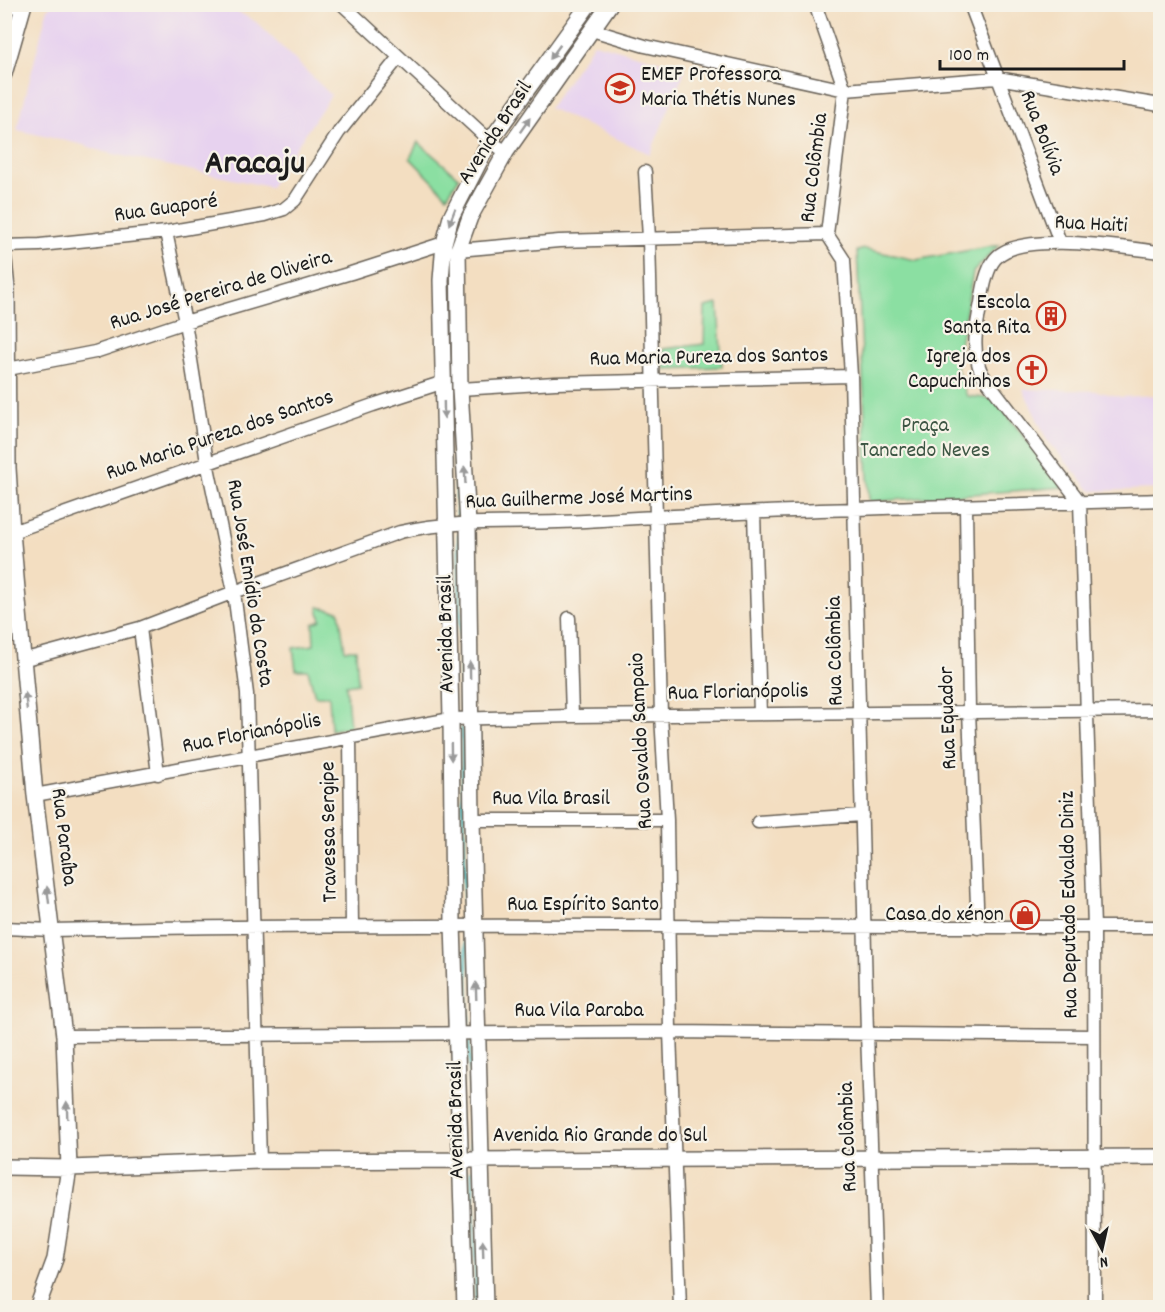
<svg xmlns="http://www.w3.org/2000/svg" width="1165" height="1312" viewBox="0 0 1165 1312" font-family="Dekko,sans-serif">
<style>
.built{fill:#e7d2ef}
.green{fill:#8bdfa2;stroke:#547e5f;stroke-width:1.5}
.lines{fill:none;stroke-linecap:round;stroke-linejoin:round}
.stream{stroke:#4cbbc1;stroke-width:4}
.minor-casing{stroke:#676056;stroke-width:15}
.tertiary-casing{stroke:#676056;stroke-width:18}
.minor{stroke:#fff;stroke-width:12}
.tertiary{stroke:#fff;stroke-width:15}
.oneway{fill:#999}
.labels{text-anchor:middle;dominant-baseline:central;stroke-width:4.5;stroke-linejoin:round;paint-order:stroke}
.poi-label{font-size:22px;fill:#1c1c1c;stroke:#f7f3e8;text-anchor:end}
.street-label{font-size:22px;fill:#1c1c1c;stroke:#f7f3e8}
.park-label{font-size:22px;fill:#3d5644;stroke:#f7f3e8}
.town-label{font-size:34px;font-weight:bold;fill:#1c1c1c;stroke:#f7f3e8}
</style>
<rect width="100%" height="100%" fill="#f7f3e8"/>
<filter id="ink" filterUnits="userSpaceOnUse"><feTurbulence type="fractalNoise" baseFrequency=".0167" numOctaves="2"/><feDisplacementMap in="SourceGraphic" scale="12" xChannelSelector="R" yChannelSelector="G"/><feConvolveMatrix kernelMatrix="1 2 1 2 8 2 1 2 1" color-interpolation-filters="sRGB"/></filter>
<filter id="wash" filterUnits="userSpaceOnUse"><feTurbulence type="fractalNoise" baseFrequency=".008" numOctaves="4" result="noise"/><feDisplacementMap in="SourceGraphic" scale="24" xChannelSelector="R" yChannelSelector="G"/><feGaussianBlur stdDeviation="1.35" result="paint"/><feColorMatrix in="noise" values="0 0 0 0 0 0 0 0 0 0 0 0 0 0 0 0 0 1.4 0 .05"/><feComposite in="paint" operator="in"/></filter>
<g filter="url(#wash)">
<rect width="100%" height="100%" fill="#f3dec1"/>
<!-- built -->
<path class="built" d="M51,5H226L256,22L331,95L270,187L104,152L80,144L17,130L47,11Z
M594,43L686,68L650,154L549,108Z
M1023,389L1096,391L1121,397L1160,395V489L1091,491L1047,440Z"/>
<!-- green -->
<path class="green" d="M418,142L459,178L447,196L410,158Z
M999,245L973,272L956,367L967,396L994,399L1064,487L869,502L857,251L865,249L916,260Z
M718,304L722,367L665,369L663,349L704,344L705,307Z
M318,607L339,611L345,650H356L358,683L346,685L350,727L331,730L329,696H315L308,670H296L293,648L314,645L313,624L321,620Z"/>
<g class="lines">
<!-- stream -->
<path class="stream" d="M450,329L458,515
M459,535L462,708
M462,729L465,915
M466,935L468,1023
M469,1043L472,1149
M472,1171L477,1308"/>
</g>
</g>
<g filter="url(#ink)">
<g class="lines">
<!-- minor casing -->
<g class="minor-casing">
<path id="minor" d="M342,4L490,141L506,152
M815,4L845,90L827,234L844,260L851,376L867,1033L877,1308
M970,4L1060,242
M4,6L23,7
M592,30L645,46L845,90L997,78L1160,105
M645,172L649,238L661,715L667,820L670,1032L680,1308
M166,232L185,322L207,462L234,592L247,694L260,1161
M4,246L40,245L166,232L265,215L284,209L295,200L339,132L399,57
M458,250L559,241L827,234
M8,369L95,352L185,322L351,273L444,243
M460,389L555,383L851,376
M966,507L969,711L978,928
M754,513L760,714
M12,532L373,405L444,382
M569,618L572,716
M140,628L158,774
M22,660L140,628L234,592L400,532C460,518 524,525 585,521C777,509 969,506 1160,500
M350,737L352,926
M35,795L451,719L572,716L1160,710
M472,820H667
M758,822L862,815
M4,928L52,930C422,922 791,928 1160,927
M64,1036L670,1032L1093,1036
M1095,1308L1094,927L1080,502L982,374C971,351 976,327 981,303C983,289 986,270 995,259C1018,230 1125,248 1160,252"/>
</g>
<!-- tertiary casing -->
<g class="tertiary-casing">
<path id="tertiary" d="M4,74L24,4
M4,260L7,289L8,468L12,532L35,795L64,1036L69,1168L55,1259L37,1308
M4,1167L69,1168L260,1161L1160,1157
M465,1308L453,924L451,719L441,280L444,243L451,217L490,141L589,4
M485,1308L472,820L468,524L460,389L458,250L470,217L506,152L610,4"/>
</g>
<!-- minor -->
<use href="#minor" class="minor"/>
<!-- tertiary -->
<use href="#tertiary" class="tertiary"/>
</g>
<!-- one-way arrows -->
<defs><path id="oneway-solid" d="M-6-.8H1V-3.2L6.5 0L1 3.2V.8H-6Z" transform="scale(1.5)"/></defs>
<g class="oneway">
<use href="#oneway-solid" transform="translate(555 52) rotate(126)"/>
<use href="#oneway-solid" transform="translate(525 125) rotate(-55)"/>
<use href="#oneway-solid" transform="translate(452 217) rotate(111)"/>
<use href="#oneway-solid" transform="translate(444 410) rotate(89)"/>
<use href="#oneway-solid" transform="translate(465 475) rotate(-93)"/>
<use href="#oneway-solid" transform="translate(470 670) rotate(-91)"/>
<use href="#oneway-solid" transform="translate(26 701) rotate(-96)"/>
<use href="#oneway-solid" transform="translate(451 752) rotate(89)"/>
<use href="#oneway-solid" transform="translate(48 895) rotate(-97)"/>
<use href="#oneway-solid" transform="translate(476 991) rotate(-92)"/>
<use href="#oneway-solid" transform="translate(67 1110) rotate(-92)"/>
<use href="#oneway-solid" transform="translate(483 1249) rotate(-92)"/>
</g>
</g>
<!-- icons -->
<defs>
<g id="school-ring" transform="scale(1.5)"><circle r="9.5" fill="#f7f3e8" stroke="#c8321e" stroke-width="1.5"/><path d="M0-5L7-2L0 1L-7-2ZM-4 1L0 2.5L4 1V4Q0 6-4 4Z" fill="#c8321e"/></g>
<g id="building-ring" transform="scale(1.5)"><circle r="9.5" fill="#f7f3e8" stroke="#c8321e" stroke-width="1.5"/><path d="M-4-6H4V6H1V3H-1V6H-4ZM-2.5-4.3h1.7v1.8h-1.7ZM.8-4.3h1.7v1.8H.8ZM-2.5-1h1.7V.8h-1.7ZM.8-1h1.7V.8H.8Z" fill="#c8321e"/></g>
<g id="church-ring" transform="scale(1.5)"><circle r="9.5" fill="#f7f3e8" stroke="#c8321e" stroke-width="1.5"/><path d="M-1.2-6h2.4v3.5h3.3v2.4h-3.3V6h-2.4V-.1h-3.3v-2.4h3.3Z" fill="#c8321e"/></g>
<g id="shop-ring" transform="scale(1.5)"><circle r="9.5" fill="#f7f3e8" stroke="#c8321e" stroke-width="1.5"/><path d="M-5-2.5h2.3a2.7 3.5 0 0 1 5.4 0H5L5.5 6h-11ZM-1.5-2.5h3a1.5 2.3 0 0 0-3 0Z" fill="#c8321e"/></g>
</defs>
<g fill-rule="evenodd">
<use href="#school-ring" x="620" y="88"/>
<use href="#building-ring" x="1051" y="316"/>
<use href="#church-ring" x="1032" y="370"/>
<use href="#shop-ring" x="1025" y="915"/>
</g>
<g class="labels">
<!-- poi labels -->
<g class="poi-label">
<text x="641" y="75" text-anchor="start">EMEF Professora<tspan x="641" dy="25">Maria Thétis Nunes</tspan></text>
<text x="1030" y="303">Escola<tspan x="1030" dy="25">Santa Rita</tspan></text>
<text x="1011" y="357">Igreja dos<tspan x="1011" dy="25">Capuchinhos</tspan></text>
<text x="1004" y="915">Casa do xénon</text>
</g>
<!-- street labels -->
<g class="street-label">
<text transform="translate(496 133) rotate(-57)">Avenida Brasil</text>
<text transform="translate(1041 133) rotate(69)">Rua Bolívia</text>
<text transform="translate(815 168) rotate(-83)">Rua Colômbia</text>
<text transform="translate(166 209) rotate(-8)">Rua Guaporé</text>
<text transform="translate(1091 225) rotate(3)">Rua Haiti</text>
<text transform="translate(221 291) rotate(-17)">Rua José Pereira de Oliveira</text>
<text transform="translate(709 358) rotate(-1)">Rua Maria Pureza dos Santos</text>
<text transform="translate(220 436) rotate(-19)">Rua Maria Pureza dos Santos</text>
<text transform="translate(579 499) rotate(-2)">Rua Guilherme José Martins</text>
<text transform="translate(249 583) rotate(81)">Rua José Emídio da Costa</text>
<text transform="translate(447 634) rotate(-91)">Avenida Brasil</text>
<text transform="translate(836 651) rotate(-91)">Rua Colômbia</text>
<text transform="translate(738 693) rotate(-1)">Rua Florianópolis</text>
<text transform="translate(949 718) rotate(-92)">Rua Equador</text>
<text transform="translate(252 734) rotate(-11)">Rua Florianópolis</text>
<text transform="translate(642 741) rotate(-93)">Rua Osvaldo Sampaio</text>
<text x="551" y="799">Rua Vila Brasil</text>
<text transform="translate(330 832) rotate(-91)">Travessa Sergipe</text>
<text transform="translate(63 837) rotate(83)">Rua Paraíba</text>
<text x="583" y="905">Rua Espírito Santo</text>
<text transform="translate(1070 905) rotate(-91)">Rua Deputado Edvaldo Diniz</text>
<text x="579" y="1011">Rua Vila Paraba</text>
<text transform="translate(457 1120) rotate(-91)">Avenida Brasil</text>
<text x="600" y="1136">Avenida Rio Grande do Sul</text>
<text transform="translate(849 1137) rotate(-92)">Rua Colômbia</text>
</g>
<!-- park labels -->
<g class="park-label">
<text x="925" y="426">Praça<tspan x="925" dy="25">Tancredo Neves</tspan></text>
</g>
<!-- town labels -->
<g class="town-label">
<text x="255" y="165">Aracaju</text>
</g>
</g>
<!-- margin -->
<rect width="1165" height="1312" fill="none" stroke="#f7f3e8" stroke-width="24"/>
<!-- north arrow -->
<g transform="translate(1102 1249) rotate(172)" stroke="#f7f3e8" stroke-width="4.5" paint-order="stroke">
<path d="M0-4.5L10 22L0 15L-10 22Z" fill="#1c1c1c"/>
<text y="-9" font-size="16" font-weight="bold" text-anchor="middle" fill="#1c1c1c">N</text>
</g>
<!-- scale -->
<path d="M940 60v9h184v-9" fill="none" stroke="#1c1c1c" stroke-width="3"/>
<text x="949" y="60" font-size="18" fill="#1c1c1c" stroke="#f7f3e8" stroke-width="4.5" paint-order="stroke">100 m</text>
</svg>
